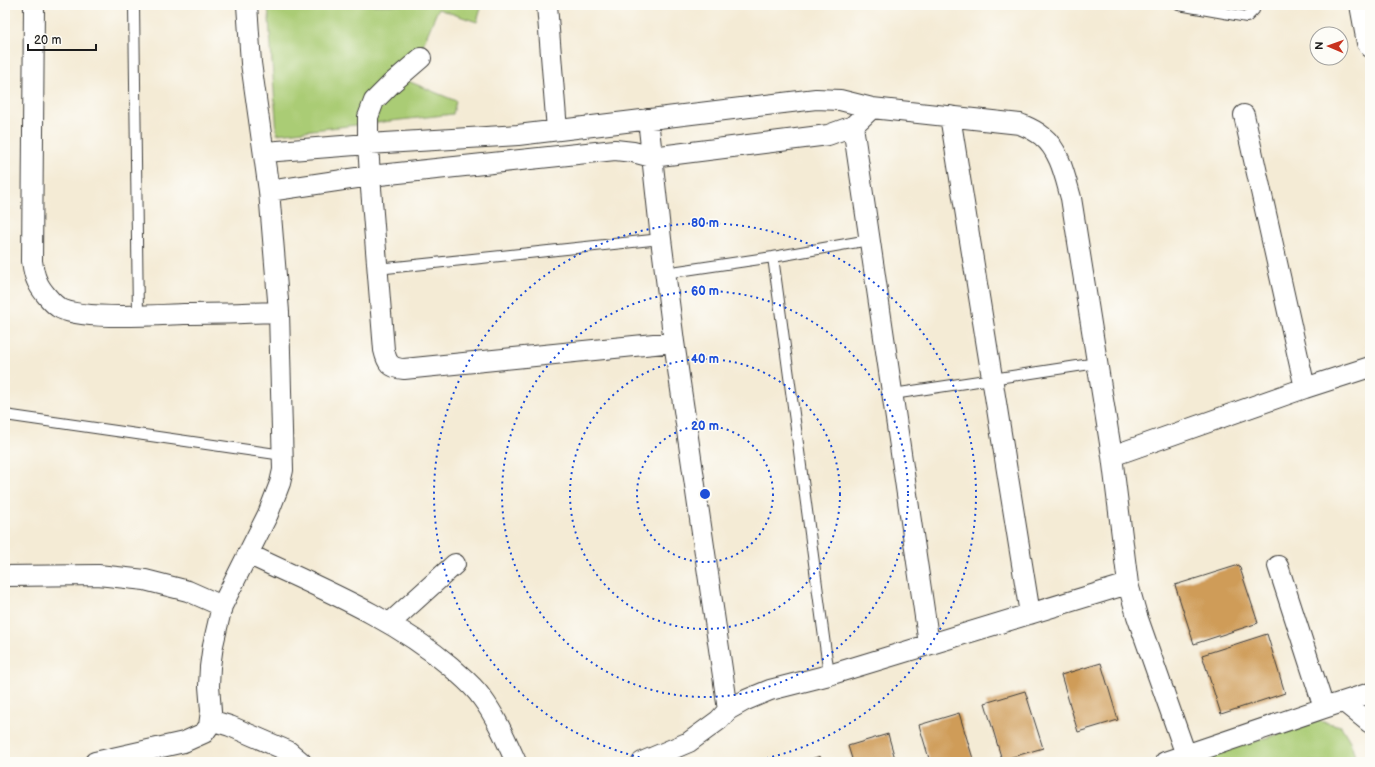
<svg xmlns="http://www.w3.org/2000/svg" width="1375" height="767" viewBox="0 0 1375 767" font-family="'Balsamiq Sans',sans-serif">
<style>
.green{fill:#aacc75;stroke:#637448}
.building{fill:#cf9c59}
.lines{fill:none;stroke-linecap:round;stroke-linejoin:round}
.lane-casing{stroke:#3c3b38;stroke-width:12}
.street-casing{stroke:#3c3b38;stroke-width:22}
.lane{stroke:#fff;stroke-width:10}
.street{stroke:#fff;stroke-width:20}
.ring{fill:none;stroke:#1d4ed8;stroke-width:2;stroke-dasharray:2 4}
.centre{fill:#1d4ed8;stroke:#fdfcf7;stroke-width:2}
.ring-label{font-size:12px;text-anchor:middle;font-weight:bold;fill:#1d4ed8;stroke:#fdfcf7;stroke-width:3;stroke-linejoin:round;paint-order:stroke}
</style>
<rect width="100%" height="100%" fill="#fdfcf7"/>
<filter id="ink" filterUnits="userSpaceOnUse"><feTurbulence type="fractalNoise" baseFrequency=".025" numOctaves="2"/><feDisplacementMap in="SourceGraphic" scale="8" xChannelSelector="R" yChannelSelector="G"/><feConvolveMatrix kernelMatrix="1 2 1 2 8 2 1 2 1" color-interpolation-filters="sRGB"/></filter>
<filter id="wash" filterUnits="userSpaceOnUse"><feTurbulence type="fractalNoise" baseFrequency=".012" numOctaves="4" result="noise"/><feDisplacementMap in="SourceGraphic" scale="16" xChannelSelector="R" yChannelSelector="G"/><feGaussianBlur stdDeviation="0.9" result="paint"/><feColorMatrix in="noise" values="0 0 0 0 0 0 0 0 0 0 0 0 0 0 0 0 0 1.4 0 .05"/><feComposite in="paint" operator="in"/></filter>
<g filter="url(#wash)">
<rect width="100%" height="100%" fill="#f4ebd5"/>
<!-- green -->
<path class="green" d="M268,5H482L477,22L438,9L408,81L456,101L453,114L277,134Z
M1319,721L1341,726L1350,741L1357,762H1191Z"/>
<g id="blocks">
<!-- building -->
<path class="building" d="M1239,565L1258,623L1194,644L1175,585Z
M1267,634L1285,693L1221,714L1202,655Z
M1101,663L1118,720L1078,732L1061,675Z
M1025,691L1043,748L1002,760L985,703Z
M959,713L974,762H930L919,725Z
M888,734L896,762H853L848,746Z
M820,756L822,762H802Z"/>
</g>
</g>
<g filter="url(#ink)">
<use href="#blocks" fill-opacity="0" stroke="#3c3b38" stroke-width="1"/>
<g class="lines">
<!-- lane casing -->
<g class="lane-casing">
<path id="lane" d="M134,5L138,316
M1179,5L1247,17L1254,10L1255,5
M773,257L829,675
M377,269L661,239
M665,273L773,257L869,240
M893,394L1097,363
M5,415L283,455"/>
</g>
<!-- street casing -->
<g class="street-casing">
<path id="street" d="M34,5L32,261C33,268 34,275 37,281C40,289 52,303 58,307C78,321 158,315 184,314C216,314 247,313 279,312
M547,5L557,130
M1360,5L1367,43L1370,47
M421,58L392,83L374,101L368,117V144L370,176L384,350C387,363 390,368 404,369L674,342
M1244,115L1305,388
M950,116L1030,614
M648,119L661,239L674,342L728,710
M853,126L929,644
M265,152L368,144L518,135L816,99L840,100L872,108L1020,124C1027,127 1035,130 1042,136C1060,150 1065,177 1071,198L1112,456L1128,584L1137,616L1186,755
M269,191L370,176L615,150L633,152L652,157L828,135L853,126L872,108
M1112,456L1305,388L1370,367
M248,554C317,587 391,616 450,666C461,676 473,685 482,698C496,717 506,740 516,762
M1278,566L1324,708
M5,576L98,575L145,580L188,591L222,606
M390,623L455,564
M1344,702L1370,723
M210,720L230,726L288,751L301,762
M95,762L184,742L204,733L209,726L211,711L209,686L210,667L213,645L222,606L268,514L280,483L283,470L279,312L269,191L251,63L247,5
M642,762L689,742L719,720L728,710L746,700L770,690L829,675L1128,584
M1165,762L1324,708L1370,693"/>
</g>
<!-- lane -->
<use href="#lane" class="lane"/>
<!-- street -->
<use href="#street" class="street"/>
</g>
</g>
<!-- distance rings -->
<g class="ring">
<circle cx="705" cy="494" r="68"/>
<circle cx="705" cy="494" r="135"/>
<circle cx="705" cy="494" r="203"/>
<path d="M663 762A271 271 0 1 1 747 762"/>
</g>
<circle cx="705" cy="494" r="6" class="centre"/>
<g class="ring-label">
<text x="705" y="227">80 m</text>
<text x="705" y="295">60 m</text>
<text x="705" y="363">40 m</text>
<text x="705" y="430">20 m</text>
</g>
<!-- margin -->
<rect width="1375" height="767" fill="none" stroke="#fdfcf7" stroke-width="20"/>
<!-- north arrow -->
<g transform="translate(1329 46) rotate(272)"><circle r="19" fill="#fdfcf7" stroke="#a3a29f"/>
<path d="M0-3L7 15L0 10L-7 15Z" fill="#c8321e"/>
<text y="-6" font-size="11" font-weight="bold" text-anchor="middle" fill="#1c1c1c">N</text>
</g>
<!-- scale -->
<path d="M28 44v6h68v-6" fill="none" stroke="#1c1c1c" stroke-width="2"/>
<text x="34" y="44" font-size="12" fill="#1c1c1c" stroke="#fdfcf7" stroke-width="3" paint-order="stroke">20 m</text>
</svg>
